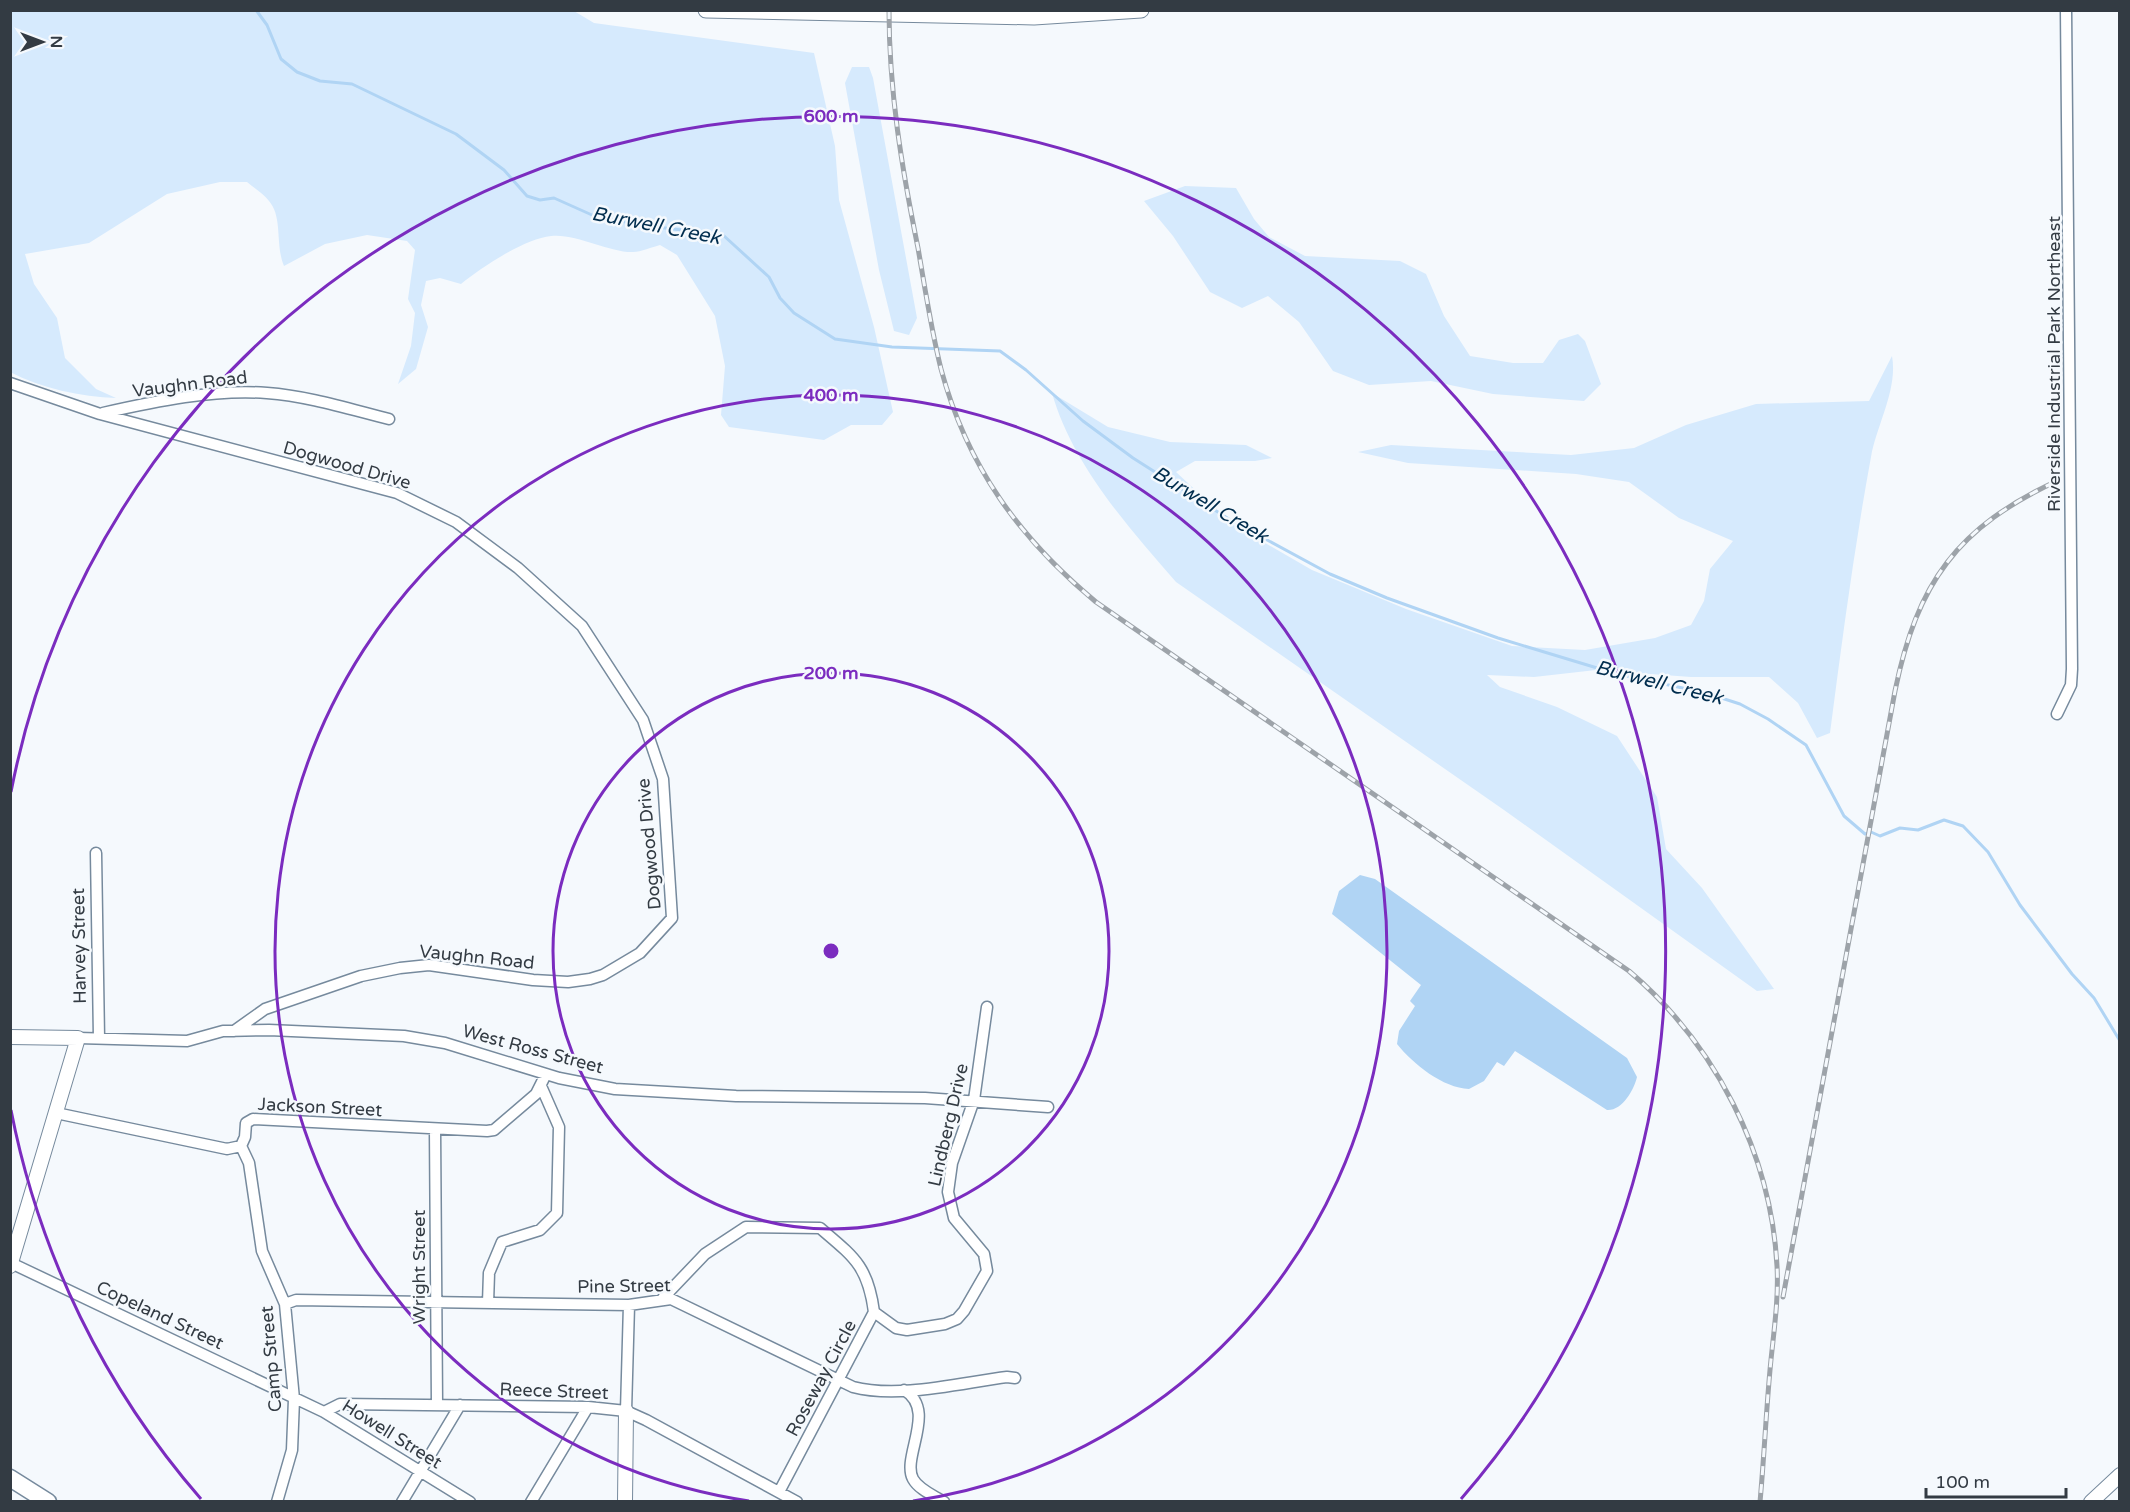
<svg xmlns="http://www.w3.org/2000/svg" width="2130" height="1512" viewBox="0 0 2130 1512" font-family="'Varela Round',sans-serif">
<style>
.green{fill:#d6eafd}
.water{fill:#b0d4f4}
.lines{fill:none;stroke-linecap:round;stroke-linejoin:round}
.stream{stroke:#b0d4f4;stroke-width:3}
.minor-casing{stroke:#768a9d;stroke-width:13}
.tertiary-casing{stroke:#768a9d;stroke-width:16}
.secondary-casing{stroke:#768a9d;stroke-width:17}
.primary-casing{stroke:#768a9d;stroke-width:19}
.minor{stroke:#fff;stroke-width:10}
.tertiary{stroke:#fff;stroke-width:14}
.secondary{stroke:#fff;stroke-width:15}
.primary{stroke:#fff;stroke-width:16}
.rail-casing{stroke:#9da3a9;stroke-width:5}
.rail{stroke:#f5f9fd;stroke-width:3;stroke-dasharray:9;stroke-linecap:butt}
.ring{fill:none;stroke:#7b2cbf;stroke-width:3}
.labels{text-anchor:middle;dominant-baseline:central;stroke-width:5;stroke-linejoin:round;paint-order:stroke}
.street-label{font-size:18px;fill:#333b43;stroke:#f5f9fd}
.water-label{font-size:20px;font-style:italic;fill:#002d4e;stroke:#f5f9fd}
.centre{fill:#7b2cbf;stroke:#f5f9fd;stroke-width:3}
.ring-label{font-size:18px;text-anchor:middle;font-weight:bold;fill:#7b2cbf;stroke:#f5f9fd;stroke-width:5;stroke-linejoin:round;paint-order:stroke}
</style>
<rect width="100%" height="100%" fill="#f5f9fd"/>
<!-- green -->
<path class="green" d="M10,11H574L594,23L814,53L835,146L839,200L874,327L893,412L882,425H851L824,440L729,427L721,415L725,366L715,316L677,255L660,245C652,247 641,252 633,252C611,253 575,233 551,236C524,239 482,267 461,284L440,278L426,281L421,305L428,327L416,369L398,384L411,346L415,313L408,299L415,250L407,241L367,235L325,244L284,266C275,245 283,217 269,201C264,194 254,188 247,182H220L167,194L89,243L25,254L34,284L57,318L65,358L96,389L116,398C81,397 41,388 10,372Z
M852,67H869L873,78L917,318L909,335L894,331L879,270L845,83Z
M1185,186L1236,188L1254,219L1269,237L1305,256L1400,261L1426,274L1444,316L1470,356L1513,363H1543L1559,340L1578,334L1585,341L1601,384L1584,401L1493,394L1431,381L1369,385L1333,371L1299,322L1268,296L1242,308L1210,292L1173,236L1144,201Z
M1892,356C1898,389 1877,424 1871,457C1854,549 1842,641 1830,733L1817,738L1798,703L1769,677H1691L1596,670L1534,677L1487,675L1500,687L1557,707L1617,736L1657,797L1666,849L1702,888L1774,989L1757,991L1504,810L1176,582C1128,527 1072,464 1052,393L1108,427L1170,442L1246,445L1272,458L1255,461H1195L1176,472L1232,524L1312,570L1406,609L1512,646L1585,650L1655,638L1691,625L1704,601L1710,569L1733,541L1679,518L1629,482L1576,474L1408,463L1358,452L1391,445L1571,455L1634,448L1686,425L1756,404L1869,401Z"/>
<!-- water -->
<path class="water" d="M1360,875L1375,879L1627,1058L1637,1077C1634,1090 1622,1111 1607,1110L1515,1051L1504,1066L1497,1062L1484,1081L1469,1089C1443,1088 1413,1064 1397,1044L1399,1031L1415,1006L1410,1001L1421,985L1332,914L1339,891Z"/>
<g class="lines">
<!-- stream -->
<path class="stream" d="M256,10L267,25L281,59L297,72L320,81L352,84L456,134L504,170L527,196L540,200L554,198L592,215L640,225L723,235L769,277L780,298L794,313L835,339L892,347L1000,351L1026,370L1083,421L1133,458L1232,521L1330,574L1387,598L1498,638L1617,674L1706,693L1740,704L1768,719L1806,745L1844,816L1865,834L1871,832L1880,836L1900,828L1918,830L1944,820L1963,826L1988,852L2020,905L2072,974L2094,998L2120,1041"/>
<!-- minor casing -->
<g class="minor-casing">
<path id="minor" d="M10,383L100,414L397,493L456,522L518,568L582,626L643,720L663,779L672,918L640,953L603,975L590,979L568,982L533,980L429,965L400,968L361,976L265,1009L234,1031
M103,413C156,401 213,389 267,393C308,396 349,409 389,419
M2057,714L2071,685L2072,669L2066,10
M96,853L99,1038
M78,1038L187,1041L223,1031L269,1030L404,1036L445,1043L559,1078L615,1089L736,1096L925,1098L1048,1107
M56,1113L227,1149L241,1146L245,1137L246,1123L253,1119L487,1131L494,1130L536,1094L546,1074
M435,1129L437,1404
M241,1146L249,1163L262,1251L285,1304L294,1399L292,1450L277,1502
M11,1263L324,1412L470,1502
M663,1298L705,1254L746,1227L820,1228C854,1257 868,1266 874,1312L779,1492
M488,1303L489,1273L502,1242L540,1230L557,1213L559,1127L541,1086
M285,1304L296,1300L629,1305L671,1299L853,1387C898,1399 960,1383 1007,1377L1015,1378
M874,1312L896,1328L907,1330L945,1324L957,1319L964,1311L987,1271L984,1254L954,1218L948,1192L952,1163L974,1100L987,1007
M904,1390C938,1410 901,1457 913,1479C919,1490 935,1496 944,1502
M626,1411L629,1305
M324,1412L340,1404L588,1407L626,1411L646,1420L797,1502
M402,1502L460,1405
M531,1502L588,1407"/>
</g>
<!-- tertiary casing -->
<g class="tertiary-casing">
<path id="tertiary" d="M10,1037L78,1038L10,1266
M625,1502L626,1411
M2091,1502L2120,1475"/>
</g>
<!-- secondary casing -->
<g class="secondary-casing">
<path id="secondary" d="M706,10L1034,17L1141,10"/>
</g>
<!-- primary casing -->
<g class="primary-casing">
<path id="primary" d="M10,1478L48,1502"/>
</g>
<!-- minor -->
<use href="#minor" class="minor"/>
<!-- tertiary -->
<use href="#tertiary" class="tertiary"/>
<!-- secondary -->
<use href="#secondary" class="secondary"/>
<!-- primary -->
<use href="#primary" class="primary"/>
<!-- rail casing -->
<g class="rail-casing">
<path id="rail" d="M889,10C889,92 902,169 918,248C925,288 931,329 941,369C967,466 1019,538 1096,602L1629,971C1715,1044 1771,1153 1777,1266C1779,1301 1773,1336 1770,1370C1766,1414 1764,1458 1760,1502
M1783,1297L1895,691C1917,583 1957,527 2059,480"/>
</g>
<!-- rail -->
<use href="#rail" class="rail"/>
</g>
<!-- distance rings -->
<g class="ring">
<circle cx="831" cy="951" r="278"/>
<path d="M749 1501A556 556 0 1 1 913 1501"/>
<path d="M201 1499A835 835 0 0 1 11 1110M11 792A835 835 0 1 1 1461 1499"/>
</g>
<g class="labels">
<!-- street labels -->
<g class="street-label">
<text transform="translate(2054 364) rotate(-90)">Riverside Industrial Park Northeast</text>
<text transform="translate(190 384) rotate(-7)">Vaughn Road</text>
<text transform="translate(347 465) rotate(16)">Dogwood Drive</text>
<text transform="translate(649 844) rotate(-95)">Dogwood Drive</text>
<text transform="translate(79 946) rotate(-91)">Harvey Street</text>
<text transform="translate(477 957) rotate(6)">Vaughn Road</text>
<text transform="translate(533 1049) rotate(15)">West Ross Street</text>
<text transform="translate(320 1107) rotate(3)">Jackson Street</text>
<text transform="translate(948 1125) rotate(-77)">Lindberg Drive</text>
<text transform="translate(419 1267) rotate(-90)">Wright Street</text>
<text transform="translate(624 1286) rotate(-1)">Pine Street</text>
<text transform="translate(160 1315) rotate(25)">Copeland Street</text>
<text transform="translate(271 1359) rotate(-95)">Camp Street</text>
<text transform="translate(821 1378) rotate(-62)">Roseway Circle</text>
<text transform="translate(554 1391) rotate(2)">Reece Street</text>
<text transform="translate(392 1434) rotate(32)">Howell Street</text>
</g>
<!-- water labels -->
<g class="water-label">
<text transform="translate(656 226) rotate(11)">Burwell Creek</text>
<text transform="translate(1210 505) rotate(31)">Burwell Creek</text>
<text transform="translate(1659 683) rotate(14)">Burwell Creek</text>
</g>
</g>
<circle cx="831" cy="951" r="9" class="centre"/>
<g class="ring-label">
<text x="831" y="122">600 m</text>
<text x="831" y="401">400 m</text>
<text x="831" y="679">200 m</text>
</g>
<!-- border -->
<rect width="2130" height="1512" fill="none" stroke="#333b43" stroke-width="24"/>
<!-- north arrow -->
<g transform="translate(42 42) rotate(90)" stroke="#f5f9fd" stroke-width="4.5" paint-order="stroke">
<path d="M0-4.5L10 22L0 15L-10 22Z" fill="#333b43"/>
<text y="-9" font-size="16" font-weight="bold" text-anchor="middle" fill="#333b43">N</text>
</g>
<!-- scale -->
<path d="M1926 1488v9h140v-9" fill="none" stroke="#333b43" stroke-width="3"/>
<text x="1935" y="1488" font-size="18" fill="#333b43" stroke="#f5f9fd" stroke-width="4.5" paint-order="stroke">100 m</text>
</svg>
